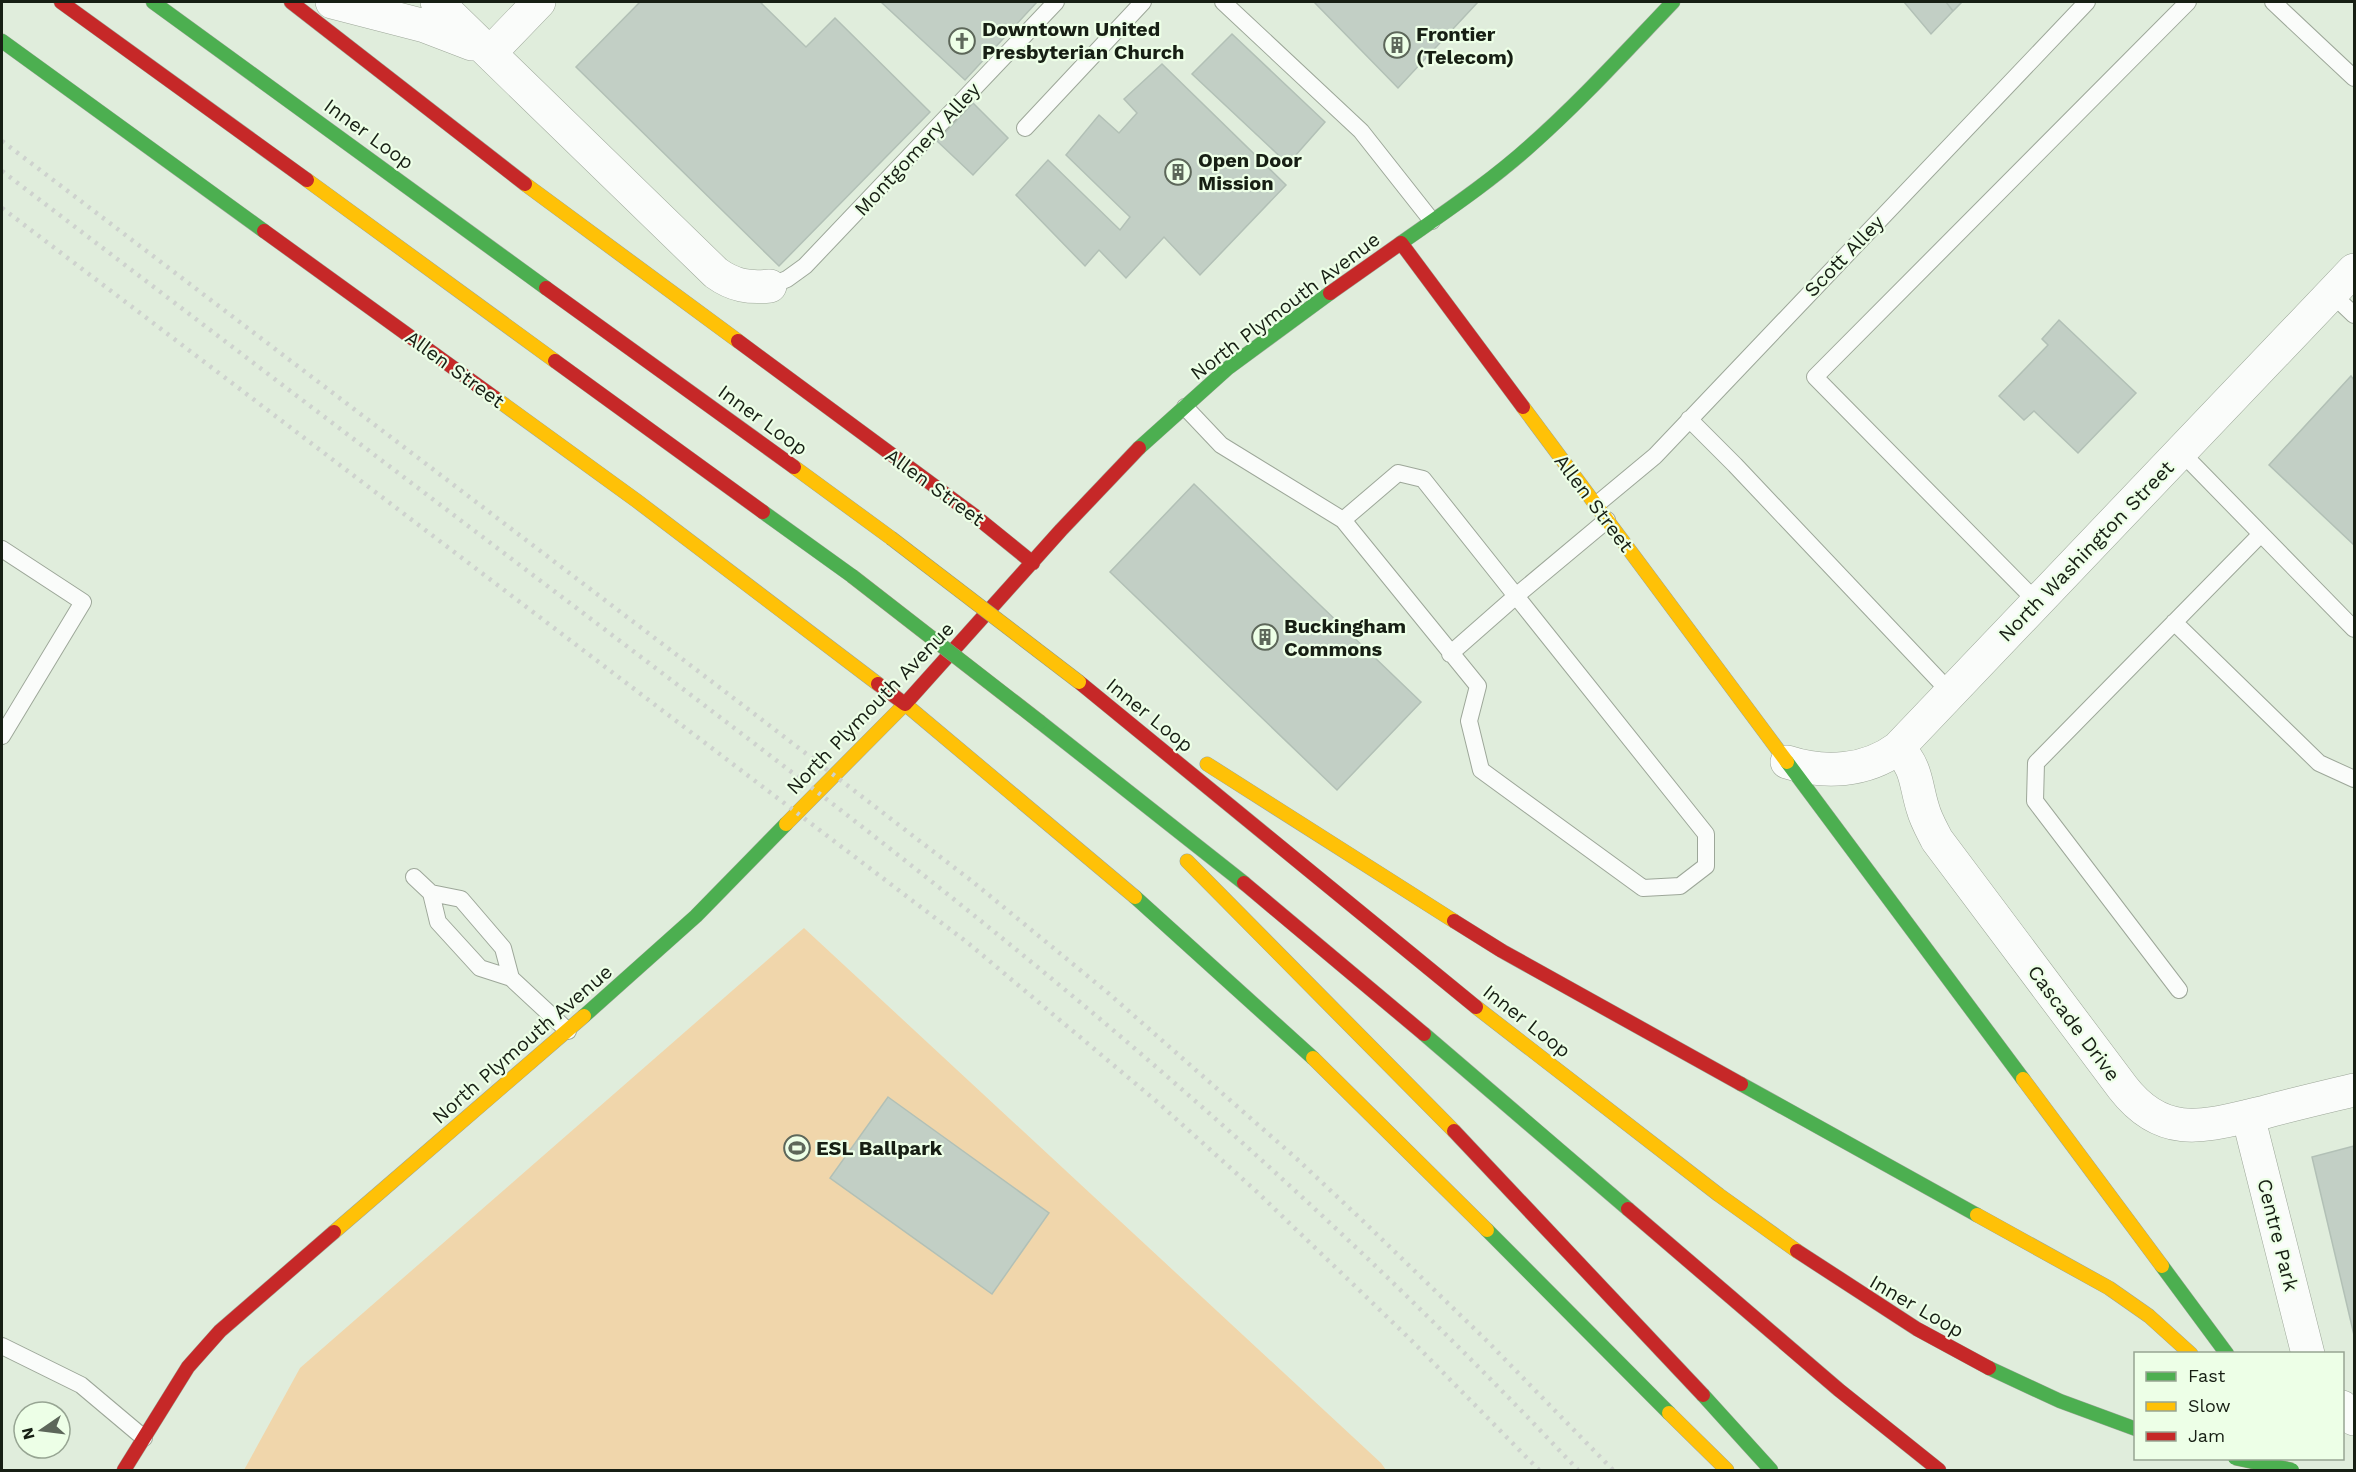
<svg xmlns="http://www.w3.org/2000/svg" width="2356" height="1472" viewBox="0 0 2356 1472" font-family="'Work Sans',sans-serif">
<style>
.green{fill:#f0d6ab}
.building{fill:#c2cfc5;stroke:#b2c0b6;stroke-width:1.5}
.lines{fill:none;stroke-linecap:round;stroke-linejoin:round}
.lane-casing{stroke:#9da799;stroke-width:18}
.street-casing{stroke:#9da799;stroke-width:34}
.fast-casing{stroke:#9da799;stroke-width:15}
.slow-casing{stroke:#9da799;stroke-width:15}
.jam-casing{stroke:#9da799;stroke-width:15}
.lane{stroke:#fafcfa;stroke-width:16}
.street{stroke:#fafcfa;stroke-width:33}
.fast{stroke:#4caf50;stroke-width:14}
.slow{stroke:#ffc107;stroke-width:14}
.jam{stroke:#c62828;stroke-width:14}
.rail{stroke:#ced2ce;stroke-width:4.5;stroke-dasharray:3 6;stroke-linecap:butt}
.fast-bridge-casing{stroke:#94997e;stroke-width:15;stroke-linecap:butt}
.slow-bridge-casing{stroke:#94997e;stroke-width:15;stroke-linecap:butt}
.fast-bridge{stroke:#4caf50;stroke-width:14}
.slow-bridge{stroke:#ffc107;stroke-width:14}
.labels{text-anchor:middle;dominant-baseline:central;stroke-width:4.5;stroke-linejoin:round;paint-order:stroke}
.poi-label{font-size:20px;font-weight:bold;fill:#171f14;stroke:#edffe7;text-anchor:start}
.street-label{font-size:20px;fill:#171f14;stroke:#edffe7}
</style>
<rect width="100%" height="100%" fill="#e0eddc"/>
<!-- green -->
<path class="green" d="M804,928L1381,1463L1386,1470H244L300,1368Z"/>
<!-- building -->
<path class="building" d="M640,2H760L806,47L835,18L930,112L779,266L576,67Z
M881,2H1037L965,80Z
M1314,2H1478L1398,88Z
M1904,2H1946L1953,11L1931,34Z
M1946,2H1962L1953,11Z
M1232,34L1325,122L1288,164L1192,74Z
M1162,64L1286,185L1200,275L1164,237L1126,278L1099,250L1085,266L1016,195L1048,160L1120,230L1130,217L1066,155L1099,115L1119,133L1137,113L1124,99Z
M973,103L1008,138L973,175L937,141Z
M2059,320L2136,393L2078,453L2034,411L2024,420L1999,396L2048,345L2042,339Z
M2351,376L2354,380V545L2269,465Z
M1194,484L1421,702L1337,790L1110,572Z
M888,1097L1049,1213L992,1294L830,1178Z
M2354,1146V1335L2312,1157Z"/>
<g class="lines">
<!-- lane casing -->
<g class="lane-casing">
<path id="lane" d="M1223,2L1361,131L1432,221
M2273,2L2354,78
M1025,128L1143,2
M770,286L787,279L805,266L1056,2
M2332,294L2354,315
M1185,407L1221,445L1343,520
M1689,419L1735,465L1950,692
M2180,451L2354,629
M1596,505L1655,456L2087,2
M2,549L83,602L2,736
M2037,602L1815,377L2188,2
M2174,622L2319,763L2354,779
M1450,654L1516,596L1423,479L1398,473L1343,520L1478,686L1469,721L1481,770L1643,888L1680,886L1706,866V834L1516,596L1607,520
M414,877L431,893L438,922L480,968L511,978L568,1031
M431,893L461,899L503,948L511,978
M2179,990L2035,801L2036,763L2261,534
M2,1346L81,1385L144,1438"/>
</g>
<!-- street casing -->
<g class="street-casing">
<path id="street" d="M332,2L425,26L472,44
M437,2L716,273C734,286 749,288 770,286
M490,53L539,2
M1898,748C1918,769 1915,784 1923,809C1926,820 1932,830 1937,840L2123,1088C2165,1142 2208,1125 2265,1112C2295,1104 2325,1097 2354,1090
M1787,762C1824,774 1866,772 1898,748L2354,270
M2248,1116L2308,1354
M2342,1407L2354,1419"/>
</g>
<!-- fast casing -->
<g class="fast-casing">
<path id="fast" d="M153,2L546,288
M2,41L264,231
M1401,243C1445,212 1490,182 1530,146C1581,101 1626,51 1673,2
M1139,448L1228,368L1330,293
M763,512L852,576
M1040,722L1244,883
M1787,762L2023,1079
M1135,897L1313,1058
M584,1016L696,916L786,824
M1424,1034L1628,1209
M1741,1084L1977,1215
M1487,1230L1669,1413
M2162,1266L2227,1354
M1989,1368L2060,1401L2136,1429
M1703,1395L1771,1470"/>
</g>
<!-- slow casing -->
<g class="slow-casing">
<path id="slow" d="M307,180L555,361
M525,184L738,341
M495,398L637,501L878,684
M1523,407L1787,762
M794,467L891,538
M905,704L1135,897
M1207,764L1454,921
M786,824L905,704
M1187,861L1454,1131
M1476,1007L1719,1195L1797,1251
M1313,1058L1487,1230
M2023,1079L2162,1266
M1977,1215L2109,1288L2149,1316L2191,1354
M334,1232L584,1016
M1669,1413L1727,1470"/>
</g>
<!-- jam casing -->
<g class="jam-casing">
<path id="jam" d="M61,2L307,180
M291,2L525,184
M264,231L495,398
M546,288L794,467
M1330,293L1401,243L1523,407
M738,341L975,516L1033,563
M555,361L763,512
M1079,682L1476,1007
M878,684L905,704L1061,530L1139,448
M1244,883L1424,1034
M1454,921L1502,951L1741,1084
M1454,1131L1703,1395
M1628,1209L1839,1390L1939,1470
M1797,1251L1917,1329L1989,1368
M124,1470L188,1367L220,1331L334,1232"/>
</g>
<!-- lane -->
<use href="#lane" class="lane"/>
<!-- street -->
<use href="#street" class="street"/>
<!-- fast -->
<use href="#fast" class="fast"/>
<!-- slow -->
<use href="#slow" class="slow"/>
<!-- jam -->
<use href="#jam" class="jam"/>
<!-- rail -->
<path class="rail" d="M2,141L761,719L973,882L1107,992L1297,1159L1363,1221L1486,1340L1613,1470
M2,171C198,321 394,470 591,619C787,768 984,917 1170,1079C1313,1203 1449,1333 1578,1470
M2,208L968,943L1155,1100L1256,1191L1409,1338L1539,1470"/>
<!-- fast-bridge casing -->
<g class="fast-bridge-casing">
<path id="fast-bridge" d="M852,576L1040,722
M2235,1458L2292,1470"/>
</g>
<!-- slow-bridge casing -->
<g class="slow-bridge-casing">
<path id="slow-bridge" d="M891,538L1079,682"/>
</g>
<!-- fast-bridge -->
<use href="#fast-bridge" class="fast-bridge"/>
<!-- slow-bridge -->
<use href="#slow-bridge" class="slow-bridge"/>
</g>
<!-- icons -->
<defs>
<g id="church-ring" transform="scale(1.35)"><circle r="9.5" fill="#edffe7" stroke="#5d675a" stroke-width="1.5"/><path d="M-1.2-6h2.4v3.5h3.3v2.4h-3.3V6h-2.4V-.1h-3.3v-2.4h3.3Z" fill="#5d675a"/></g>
<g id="building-ring" transform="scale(1.35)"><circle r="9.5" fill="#edffe7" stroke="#5d675a" stroke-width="1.5"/><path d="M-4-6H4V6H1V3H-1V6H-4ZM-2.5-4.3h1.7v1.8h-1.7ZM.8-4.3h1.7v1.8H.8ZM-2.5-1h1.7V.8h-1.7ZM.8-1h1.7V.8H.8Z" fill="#5d675a"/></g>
<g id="stadium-ring" transform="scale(1.35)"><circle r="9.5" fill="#edffe7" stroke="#5d675a" stroke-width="1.5"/><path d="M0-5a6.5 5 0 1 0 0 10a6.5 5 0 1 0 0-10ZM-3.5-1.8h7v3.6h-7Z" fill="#5d675a"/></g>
</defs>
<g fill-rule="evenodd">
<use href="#church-ring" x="962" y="41"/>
<use href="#building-ring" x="1397" y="45"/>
<use href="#building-ring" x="1178" y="172"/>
<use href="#building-ring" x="1265" y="637"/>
<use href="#stadium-ring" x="797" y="1148"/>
</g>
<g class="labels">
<!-- poi labels -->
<g class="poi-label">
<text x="982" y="29">Downtown United<tspan x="982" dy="23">Presbyterian Church</tspan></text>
<text x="1416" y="34">Frontier<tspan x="1416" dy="23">(Telecom)</tspan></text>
<text x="1198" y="160">Open Door<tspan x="1198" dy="23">Mission</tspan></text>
<text x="1284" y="626">Buckingham<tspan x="1284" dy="23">Commons</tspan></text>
<text x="816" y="1148">ESL Ballpark</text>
</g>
<!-- street labels -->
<g class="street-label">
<text transform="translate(369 134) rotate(36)">Inner Loop</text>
<text transform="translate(917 149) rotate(-47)">Montgomery Alley</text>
<text transform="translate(1844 256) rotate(-46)">Scott Alley</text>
<text transform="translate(1285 306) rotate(-37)">North Plymouth Avenue</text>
<text transform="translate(455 369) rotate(36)">Allen Street</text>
<text transform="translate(763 420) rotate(36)">Inner Loop</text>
<text transform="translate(935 487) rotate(36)">Allen Street</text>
<text transform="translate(1594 503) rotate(53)">Allen Street</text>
<text transform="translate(2086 551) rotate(-46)">North Washington Street</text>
<text transform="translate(870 708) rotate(-46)">North Plymouth Avenue</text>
<text transform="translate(1150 715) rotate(39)">Inner Loop</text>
<text transform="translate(1527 1021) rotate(38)">Inner Loop</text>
<text transform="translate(2074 1023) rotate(53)">Cascade Drive</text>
<text transform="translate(522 1044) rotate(-41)">North Plymouth Avenue</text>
<text transform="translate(2278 1235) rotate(76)">Centre Park</text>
<text transform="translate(1917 1306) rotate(30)">Inner Loop</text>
</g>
</g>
<!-- border -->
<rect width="2356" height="1472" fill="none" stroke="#171f14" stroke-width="6"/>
<!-- legend -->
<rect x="2134" y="1352" width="210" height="108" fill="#edffe7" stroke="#97a593" stroke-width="1.5"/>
<rect x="2146" y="1372" width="30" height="9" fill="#4caf50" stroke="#97a593" stroke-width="1.5"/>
<text x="2188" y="1382" font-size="18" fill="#171f14">Fast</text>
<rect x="2146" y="1402" width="30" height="9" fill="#ffc107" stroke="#97a593" stroke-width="1.5"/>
<text x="2188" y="1412" font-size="18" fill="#171f14">Slow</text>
<rect x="2146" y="1432" width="30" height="9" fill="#c62828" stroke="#97a593" stroke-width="1.5"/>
<text x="2188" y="1442" font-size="18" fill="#171f14">Jam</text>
<!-- north arrow -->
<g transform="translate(42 1430) rotate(256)"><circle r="28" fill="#edffe7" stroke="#97a593" stroke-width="1.5"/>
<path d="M0-4.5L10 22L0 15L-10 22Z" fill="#5d675a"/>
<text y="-9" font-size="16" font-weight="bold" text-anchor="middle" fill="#171f14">N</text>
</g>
</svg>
